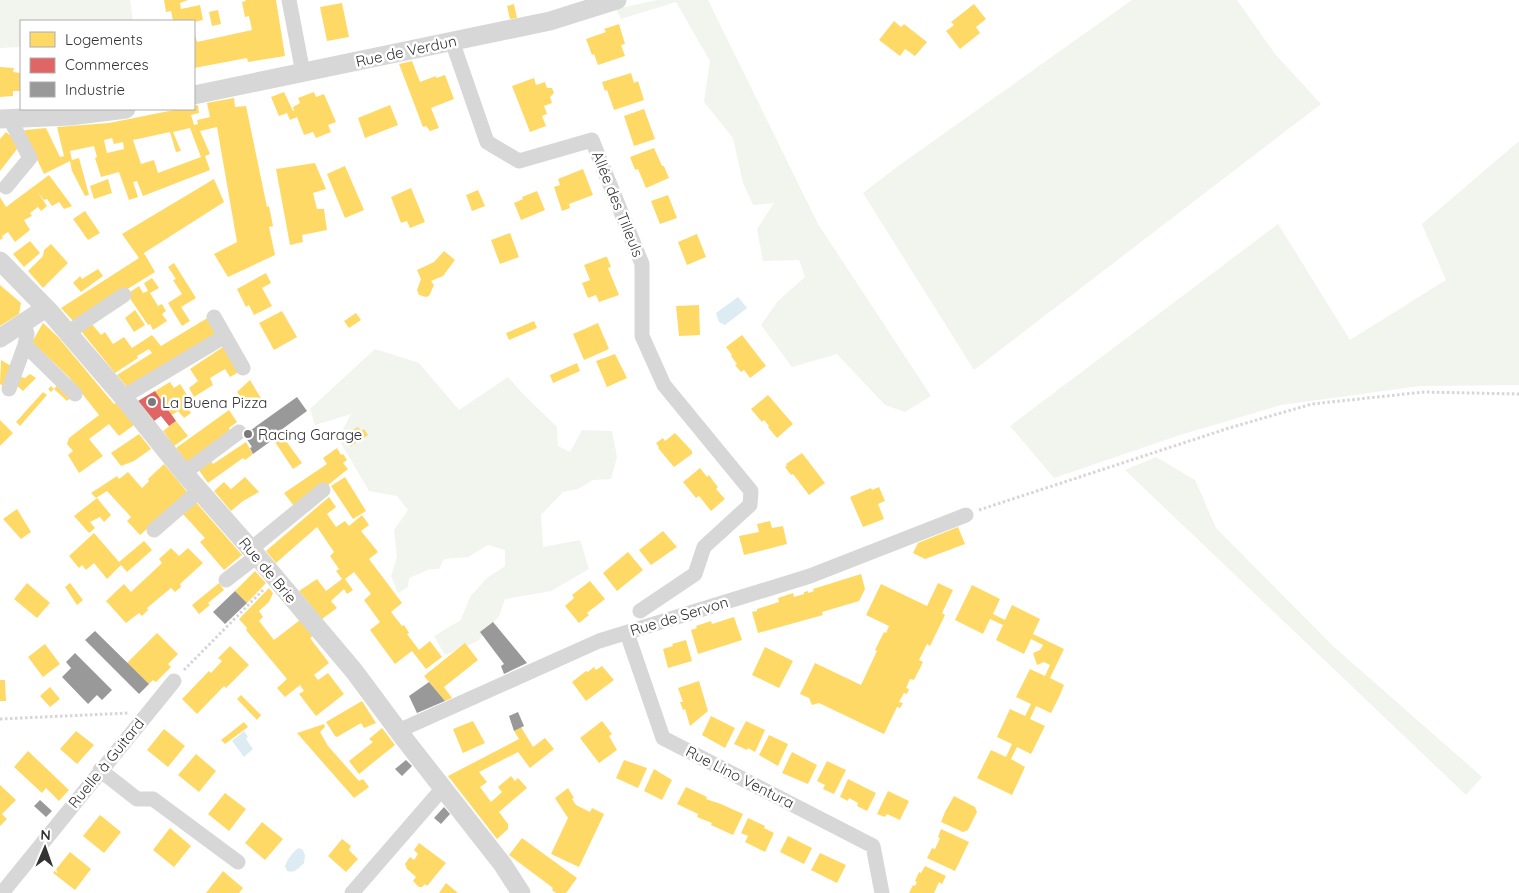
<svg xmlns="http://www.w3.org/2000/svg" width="1519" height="893" viewBox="0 0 1519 893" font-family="Quicksand,sans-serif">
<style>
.green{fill:#f1f5ed}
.water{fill:#ddebf3}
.homes{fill:#ffd966;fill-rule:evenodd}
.shops{fill:#e06666}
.industry{fill:#999}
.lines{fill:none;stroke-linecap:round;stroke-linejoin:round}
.path{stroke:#d6d6d6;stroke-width:3;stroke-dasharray:2.5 2.5;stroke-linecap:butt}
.minor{stroke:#d7d7d7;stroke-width:15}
.tertiary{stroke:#d7d7d7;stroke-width:19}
.poi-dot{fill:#7a7a7a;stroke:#fff;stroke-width:2}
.labels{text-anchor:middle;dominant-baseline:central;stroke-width:5;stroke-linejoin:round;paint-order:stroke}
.street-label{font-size:15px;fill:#333;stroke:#fff}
.poi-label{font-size:15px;fill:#333;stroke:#fff;text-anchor:start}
</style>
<rect width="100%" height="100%" fill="#fff"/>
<!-- green -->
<path class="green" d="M0,0H130L133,21H21V47L0,48Z
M657,0H708L818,224L931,396L905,412L885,405L837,354L792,367L761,325L778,301L805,277L799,260L763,261L757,229L774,203L753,205L743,183L733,138L704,102L710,61L676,2L621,19L616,9Z
M1132,0H1237L1275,54L1321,104L974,370L863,193L901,164Z
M1519,141V385L1420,386L1281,405L1180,435L1054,478L1010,426L1278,224L1350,340L1446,280L1422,224Z
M375,349L419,363L459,410L508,377L523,394L557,427L558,446L570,452L582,430L612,431L617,457L611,479L593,480L578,489L563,492L541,515L543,547L580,540L589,569L551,591L505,599L499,616L478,641L445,655L434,636L461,620L470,597L487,578L505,566V550L488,545L468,557L444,559L439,569H430L409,578L408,587L398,593L391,576L397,557L394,530L408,510L397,496L369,491L338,438L351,414L315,425L310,409Z
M1156,457L1195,480L1216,528L1333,646L1482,777L1466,795L1125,470Z"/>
<!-- water -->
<path class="water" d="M738,297L747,308L725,325L719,322L716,313Z
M244,731L248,737L246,739L253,749L244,757L232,741Z
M299,848L303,850L305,856L304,863C299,868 294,874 287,871L285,866C287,860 293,851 299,848Z"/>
<!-- homes -->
<path class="homes" d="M164,0H188L180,3L181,9L200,5L203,20L194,22L173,21L171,11L166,12Z
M245,0H276L285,56L248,62L247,58L194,68V30L197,42L252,30L249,16L245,17L242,2L246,1Z
M342,3L349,37L327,41L320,7Z
M514,4L517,18L510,19L507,6Z
M974,4L986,19L976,27L980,33L960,49L946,31L954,25L951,22Z
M218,10L221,24L212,26L209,12Z
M894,21L901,27L904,24L927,42L915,56L905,49L900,56L879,40Z
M619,24L625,44L621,45L625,56L598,65L594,54L592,55L586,39L606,32L604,29Z
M412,61L420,82L436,76V78L445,75L454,99L431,108L439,128L430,131L426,126L423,127L399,64Z
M0,67L14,68L13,72L21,73V91H13V96L0,97Z
M631,73L634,83L638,81L644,100L614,110L607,90L605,91L602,82Z
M534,78L536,85L545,82L547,88H552L554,93L550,97L552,103L544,106L547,114L542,116L546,126L530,132L512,86Z
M284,92L293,111H294L293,107L300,103L298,98L314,92L316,97L324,94L336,122L328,125L331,132L316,138L313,132L304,135L297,117L290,120L287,113L279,116L271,97Z
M234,98L235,107L246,106L267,207L269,206L273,226L269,227L275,255L228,277L214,254L237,242L217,127L200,131L210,154L205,156L210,170L143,196L137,181L133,182L138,197L129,200L119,172L101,177L95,158L97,157L94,146L70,151L72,160L79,158L89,195L85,196L72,171L70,161L44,174L24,132L25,130L46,128L60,157L64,156L57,127L109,123L179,109H194V106L198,105L199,113L191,115L194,125L198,124L197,120L210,117L207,103ZM190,128L201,157L158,173L154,160L141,164L133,140L170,132L176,152L181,151L173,132ZM112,138L114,144L123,142L124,149L107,153L104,140Z
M390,105L398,125L365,138L358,118Z
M644,109L655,139L634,146L624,116Z
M6,132L21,144L0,171V139Z
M654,148L662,166H664L669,178L646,188L638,169L635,170L630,157Z
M315,163L326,189L313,193L317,209H324L327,230L302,235L303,242L290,245L276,169Z
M345,166L364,210L345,218L327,174Z
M583,169L593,195L569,204L570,208L562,211L554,187L560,185L558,179Z
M49,175L72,206L64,209L59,202L52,206L47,199L44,200L37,191L47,206L41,211L38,207L30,213L32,216L24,220L30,230L15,242L8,232L2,236L3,238L0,240V197L6,207Z
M108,179L112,193L94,199L90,186Z
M214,179L224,202L144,253L155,272L74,322L61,308L139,258L122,234Z
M411,188L425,222L410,228L407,221L401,223L391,197Z
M478,190L485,206L472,211L466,195Z
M537,191L545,210L521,220L514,203L523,199L522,197Z
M668,195L677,218L660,224L651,201Z
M85,211L100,233L88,240L73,219Z
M510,233L519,257L500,264L491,240Z
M697,234L706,257L687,265L678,242Z
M30,241L40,253L24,267L13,254Z
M51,244L68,263L43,288L28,271L43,256L44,250Z
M444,251L455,260L443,276L431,281L434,285L429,296L426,297L419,295L417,290L421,279L417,270L434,262Z
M605,257H607L611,267L608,268L619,295L599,302L596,295L588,298L582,283L590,280L584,265Z
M174,263L196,298L181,307L190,321L182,326L168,303L182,294L173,280L176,279L168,267Z
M98,269L103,276L81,292L73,283L80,276L82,279Z
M266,273L271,283L262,288L272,306L254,315L249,305L246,307L237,289Z
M152,278L159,288L150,293L158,306L162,304L166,311L162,314L167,321L153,330L150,324L148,325L127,294L139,286L143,293L148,291L144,283Z
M0,285L21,303L19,314L0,326Z
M699,305L700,335L679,336L676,306Z
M135,310L145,325L134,332L125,318Z
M282,311L297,337L274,350L259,323Z
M356,313L361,320L349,328L344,321Z
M209,317L218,332L129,389L117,375L152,353L149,349L137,356L138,358L115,373L81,331L91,323L101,335L105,332L113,344L124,337L132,348L152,335L161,346Z
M534,321L537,328L509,340L506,333Z
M43,323L58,337L114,404L116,403L134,425L119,436L109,424L89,439L103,456L79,473L68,455L73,451L67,444L69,438L99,415L69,377L32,342Z
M598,323L609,349L584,360L573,334Z
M742,335L766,366L750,378L744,370L741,372L735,365L737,364L731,356L732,355L726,347Z
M226,345L242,370L230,377L225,369L210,378L213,385L194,397L189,388L198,381L190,369Z
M615,354L627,378L607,387L596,361Z
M1,360L11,366L3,386L0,384Z
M577,363L580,371L553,383L550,375Z
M30,374L36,378L23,391L15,384L18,376L25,378Z
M250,380L262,400L248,410L237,392Z
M170,382L174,388L180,384L189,398L184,402L191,413L184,418L178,411L172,415L155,391Z
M59,383L72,397L67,401L54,389L51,392L48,389L51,386L54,389Z
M43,392L47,395L20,426L16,422Z
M768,395L793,424L777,438L768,427L769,426L764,420L762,422L751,409Z
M229,410L237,422L229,428L230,431L187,462L176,448Z
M0,420L13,433L0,446Z
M176,421L188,436L174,446L163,431Z
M358,427L361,431L364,429L368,435L351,446L348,442L355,438L351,431Z
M675,433L692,451V454L674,467L658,448L659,447L656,443L663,438L665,441Z
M139,434L151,449L134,461L121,466L111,453Z
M281,434L302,463L293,469L273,439Z
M246,442L253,454L245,460L243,458L208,483L198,469L210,460L213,464Z
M337,448L341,455L343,454L347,460L343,463L348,469L297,510L284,493L327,464L323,458Z
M802,453L825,483L809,495L793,474L791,475L785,467L787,466L786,464Z
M164,464L188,493L140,535L127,521L131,517L107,491L96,498L91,493L117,476L119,479L128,472L142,488L149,481L148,479Z
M700,468L707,477L709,475L714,482L718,487L716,489L725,499L711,511L699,496L696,498L683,482Z
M245,477L259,492L243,501L231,511L214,491L224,482L231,489Z
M345,477L366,511L353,519L331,486Z
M879,487L885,501L878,504L884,519L863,527L850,497L871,488L872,490Z
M329,497L336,507L327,514L336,527L345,521L349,526L362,515L369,525L361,531L378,552L369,559L402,603L391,612L402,626L404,625L409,633L407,634L419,650L430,641L442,657L426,669L412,651L395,664L370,630L380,622L364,600L371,594L354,572L345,579L353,590L347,594L344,589L331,601L337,608L322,619L299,591L317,579L326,591L342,579L336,571L339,569L330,556L334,552L317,527L276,563L266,551Z
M97,498L111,515L104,522L100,517L90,522L95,528L89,533L74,516Z
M194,500L242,555L224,570L200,542L205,538L181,512Z
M17,509L31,532L21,539L3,519Z
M770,521L772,528L783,526L787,544L744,555L739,536L759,532L757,524Z
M958,527L965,544L925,559L913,553L918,543Z
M663,531L677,547L651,565L639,550Z
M94,533L119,562L144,541L152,550L127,572L121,565L107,579L94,563L86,570L82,565L79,568L69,556Z
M171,548L179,556L188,548L203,563L180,584L181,587L175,592L171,588L147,608L148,610L142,616L139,613L126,623L106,601L124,584L131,592L162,563L159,559Z
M628,552L643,570L617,591L603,573Z
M255,571L266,583L247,603L235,591Z
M861,574L865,589L859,601L822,612L823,615L758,633L752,612L757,611V609L779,602L778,598L793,593L794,597L804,594V592L808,591V593L814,591L813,589Z
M590,581L605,599L587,613L589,615L579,623L565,606L574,598L572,595Z
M27,583L50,603L37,618L14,599Z
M70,583L83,600L77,605L65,587Z
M219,583L224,590L208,603L210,605L199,614L192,605Z
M938,583L953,590L942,613L945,615L930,646L927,644L919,660L923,662L914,680L910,679L906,688L909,689L907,694L904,693L899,702L903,703L900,708L897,707L884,734L819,703L812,705L809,698L800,694L815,663L861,685L877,651L875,650L884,632L886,633L889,626L866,615L881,584L927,606Z
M972,585L1000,599L993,614L1005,620L1012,605L1040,619L1033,634L1064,649L1050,678L1064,685L1060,695L1051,713L1036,706L1030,719L1045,726L1031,754L1017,747L1011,759L1025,767L1012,795L977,778L991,750L1006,757L1012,744L997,737L1010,709L1025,716L1031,704L1016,697L1030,669L1045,676L1050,665L1044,662L1037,665L1033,653L1040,650L1043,645L1031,639L1024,654L996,640L1003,625L990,619L983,634L955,620Z
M269,588L273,593L269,602L259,611L263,617L259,621L274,640L300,620L313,636L310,638L329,663L314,675L318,680L328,673L344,694L316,716L299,694L304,691L300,685L285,697L277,688L287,679L246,630L247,628L239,619Z
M734,617L742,640L698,654L691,630L697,628L696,626L711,621L712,624Z
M157,633L178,654L168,664L171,667L156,682L153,680L149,684L127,663Z
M686,640L692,661L668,668L663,649L673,646L672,644Z
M465,643L478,660L444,687L452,698L445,701L424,676Z
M45,644L60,664L43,677L28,657Z
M230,646L249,665L226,688L224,686L197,714L182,699L209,671L211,673L222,661L218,658Z
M765,647L793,661L779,688L752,675Z
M602,666L614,680L586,701L572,682L586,671L588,672L594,667L596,670Z
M0,680H5L6,701H0Z
M699,681L708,711L690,726L685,709L683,710L680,702H683L678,688Z
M50,687L60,699L50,707L40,696Z
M241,695L261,715L257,720L237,699Z
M362,701L376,723L364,728L361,723L337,737L335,736L326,722Z
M711,716L735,728L725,748L702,735Z
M473,721L485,743L463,753L453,729Z
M602,721L612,734L609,736L617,750L599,763L580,738Z
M746,721L765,730L755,752L748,748L747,750L734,744Z
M244,722L248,727L225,744L221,740Z
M324,724L325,727L320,732L328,746L359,781L363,779L369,787L354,798L297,733Z
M521,727L533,747L545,738L554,749L530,768L518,752L479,772L487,782L480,787L491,802L502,792L498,787L511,776L515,781L518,778L527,788L499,812L508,824V829L497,839L448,776L519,739L514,731Z
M382,728L395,745L359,774L349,761L373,742L369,739Z
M164,729L185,746L168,767L147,750Z
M76,731L94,745L77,764L60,749Z
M769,735L788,744L778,766L759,755Z
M28,751L69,790L59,801L46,788L42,793L14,767Z
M792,752L817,765L808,784L782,773Z
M196,754L216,771L199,792L178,775Z
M624,760L647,768L638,788L616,778Z
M827,761L846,770L834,794L823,789L825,785L817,781Z
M654,769L672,780L662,800L644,791Z
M848,779L876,793L867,811L857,806L858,803L849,798L848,801L840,797Z
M0,785L16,800L2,814L7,819L0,826Z
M686,787L707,797L706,799L721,804L743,814L733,835L711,825L712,823L697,817L698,814L677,804Z
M568,788L574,798L572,799L576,805L590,812L592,808L604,814L579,867L551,854L568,818L555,798Z
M888,791L909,801L900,820L887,814L885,817L877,814Z
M225,793L246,809L229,831L208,814Z
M954,796L975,807L977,812L968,830L963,832L941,822L945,812Z
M100,815L121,832L104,853L83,836Z
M748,818L765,826L764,828L774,833L765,852L745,842L748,836L741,833Z
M262,822L283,839L265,860L245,843Z
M170,828L191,846L174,867L153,850Z
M941,829L969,842L955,871L927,858L932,848L935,849L940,838L938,837Z
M788,836L812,848L804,864L780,852Z
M522,838L577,878L566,893H556L552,890L553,888L509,855Z
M342,839L351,846L349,850L358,859L346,872L328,856Z
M419,843L446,863L427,886L425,884L422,887H419L413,881L416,877L407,869L405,864L410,857L414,860L418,854L414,850Z
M70,852L91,869L75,890L53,873Z
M820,853L846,865L837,883L811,870Z
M925,866L946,876L942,884L939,882L934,893H909L913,885L915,886L917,882L915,881L919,872L921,873Z
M223,871L243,888L239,893H206Z
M446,883L458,893H439Z"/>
<!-- shops -->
<path class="shops" d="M155,391L176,421L169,426L161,416L154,421L138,401Z"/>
<!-- industry -->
<path class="industry" d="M297,397L307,411L270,438L271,441L253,454L250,448L252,447L244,435Z
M235,591L247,603L225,624L213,612Z
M493,622L527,663L504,674L501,666L504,664L480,632Z
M95,631L149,684L139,694L85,640Z
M75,653L112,690L102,700L97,695L88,704L62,677L71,668L66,662Z
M429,682L445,701L417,713L409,696Z
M518,712L524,726L514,731L509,716Z
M406,760L412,766L402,776L395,769Z
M40,800L52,811L46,817L34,806Z
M444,807L450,814L441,824L434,818Z"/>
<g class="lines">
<!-- path -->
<path class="path" d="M979,510L1229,428L1312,404L1424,392L1519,394
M184,670L264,589
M0,719L129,713"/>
<!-- minor -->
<path class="minor" d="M289,0L303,73
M452,41L487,142L519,161L592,140L642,264V336L664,385L751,491L750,505L704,547L695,574L640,611
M6,187L30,158L10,119
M214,317L243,368
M67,333L124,295
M25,345L75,394
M9,389L25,345L27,334L24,323
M123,397L225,336
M184,473L239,432
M154,530L199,491
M251,549L323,490
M226,580L257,556
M627,633L663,738L873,846L882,893
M398,731L599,641L810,576L966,515
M100,770L137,799H153L238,862
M2,893L174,681
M352,893L443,788"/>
<!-- tertiary -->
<path class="tertiary" d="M194,95L550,21L617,0
M0,119L70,116L126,109
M0,261L50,312L123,397L184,473L257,556L354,671L406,741L503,865L521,893
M0,338L46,308"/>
</g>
<!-- markers -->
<g class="poi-dot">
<circle cx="152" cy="402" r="5"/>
<circle cx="248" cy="434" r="5"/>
</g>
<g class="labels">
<!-- street labels -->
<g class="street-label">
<text transform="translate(406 51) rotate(-12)">Rue de Verdun</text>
<text transform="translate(618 204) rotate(68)">Allée des Tilleuls</text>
<text transform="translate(268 570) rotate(50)">Rue de Brie</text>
<text transform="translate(679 616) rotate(-17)">Rue de Servon</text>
<text transform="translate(106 763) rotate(-51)">Ruelle à Guitard</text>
<text transform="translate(740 777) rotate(27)">Rue Lino Ventura</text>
</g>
<!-- poi labels -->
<g class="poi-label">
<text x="162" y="402">La Buena Pizza</text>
<text x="258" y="434">Racing Garage</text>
</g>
</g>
<!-- legend -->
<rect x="20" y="20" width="175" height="90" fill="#ffffff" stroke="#adadad"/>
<rect x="30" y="32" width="25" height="15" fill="#ffd966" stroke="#adadad"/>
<text x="65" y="45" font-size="15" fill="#333333">Logements</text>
<rect x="30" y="58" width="25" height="15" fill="#e06666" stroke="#adadad"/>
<text x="65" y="70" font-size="15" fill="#333333">Commerces</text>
<rect x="30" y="82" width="25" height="15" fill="#999999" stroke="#adadad"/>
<text x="65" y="95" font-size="15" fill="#333333">Industrie</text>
<!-- north arrow -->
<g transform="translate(45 848) rotate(2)" stroke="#ffffff" stroke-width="4" paint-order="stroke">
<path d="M0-4L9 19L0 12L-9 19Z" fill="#333333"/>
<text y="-8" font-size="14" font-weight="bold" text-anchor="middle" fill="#333333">N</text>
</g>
</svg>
